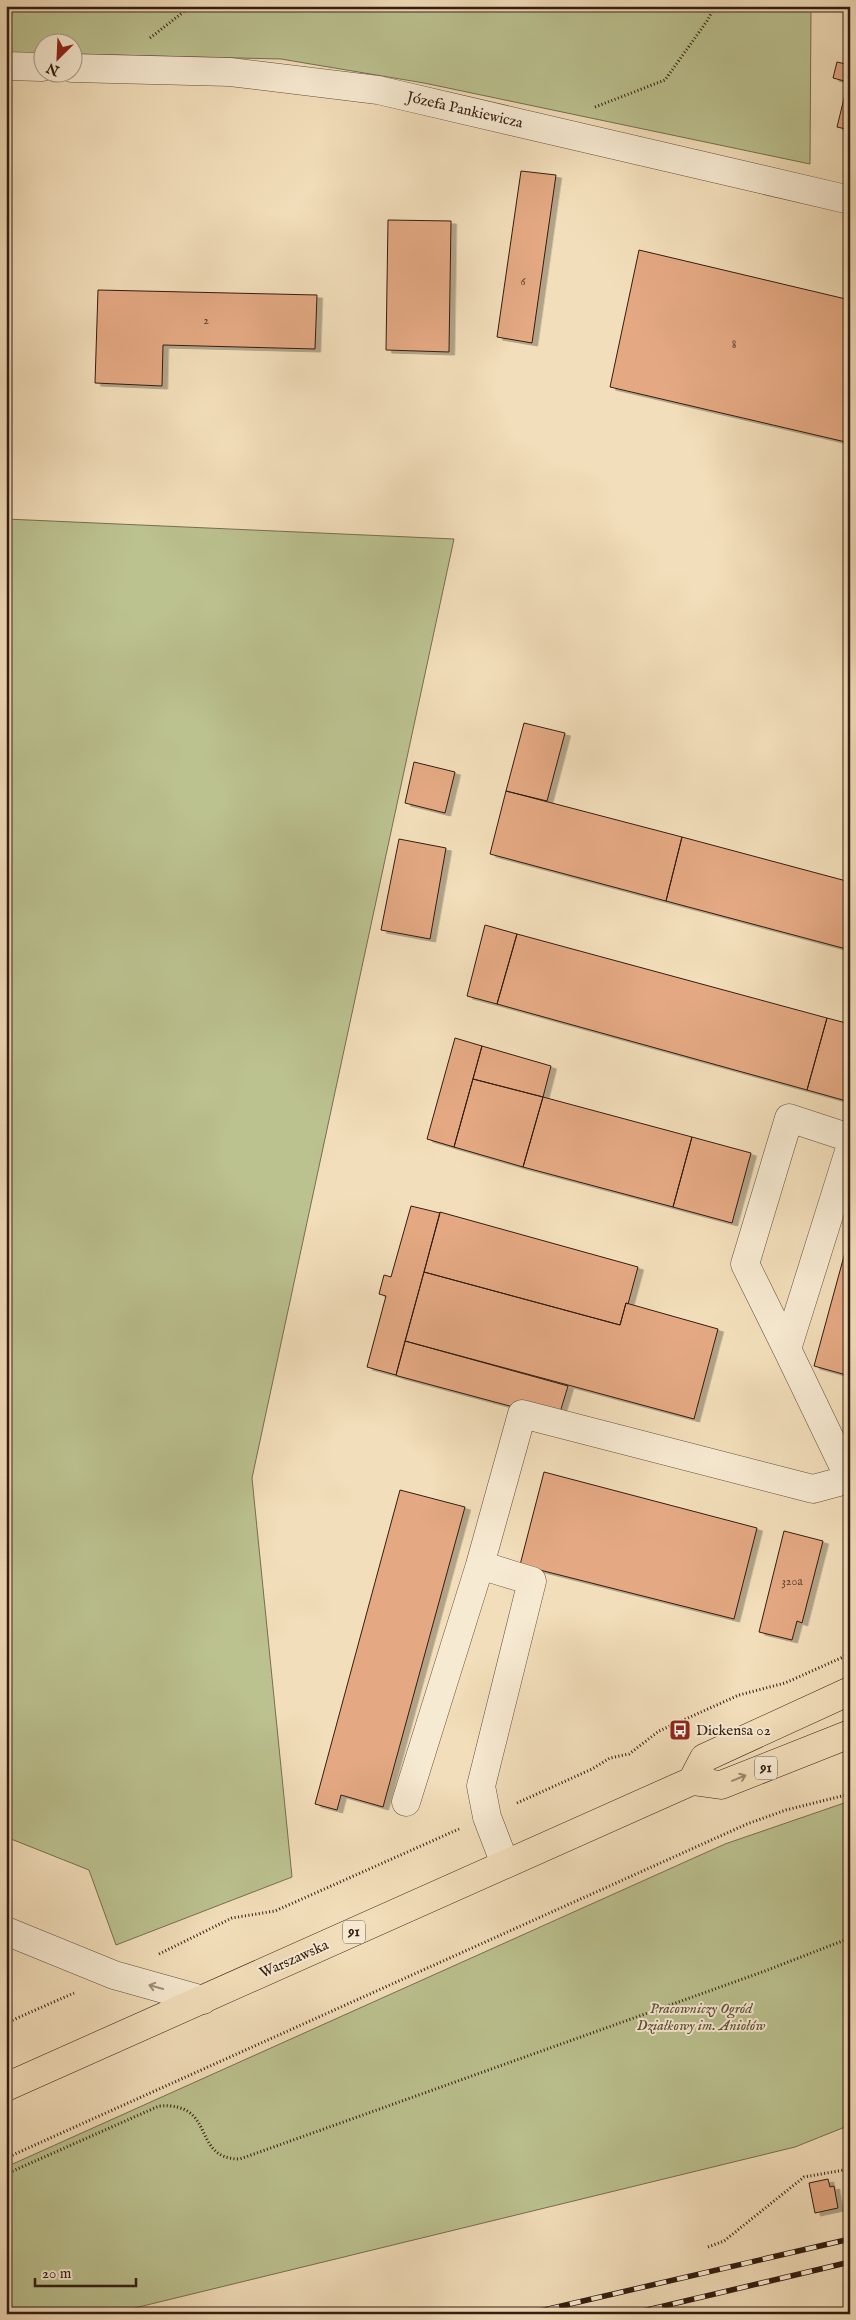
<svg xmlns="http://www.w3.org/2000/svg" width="856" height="2320" viewBox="0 0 856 2320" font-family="'IM FELL English',serif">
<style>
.green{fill:#bbc18f;stroke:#776e50}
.building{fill:#e4a983;stroke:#331c11;filter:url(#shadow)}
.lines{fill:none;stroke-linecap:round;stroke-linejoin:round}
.minor-casing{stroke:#634c3b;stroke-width:29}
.major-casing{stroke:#331c11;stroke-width:29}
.path{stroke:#331c11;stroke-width:3;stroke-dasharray:1 2.5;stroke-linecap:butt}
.minor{stroke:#f7ead2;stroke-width:28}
.major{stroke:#f2deba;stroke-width:28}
.rail-casing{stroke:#331c11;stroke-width:5.5}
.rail{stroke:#f7ead2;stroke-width:4;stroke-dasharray:11;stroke-linecap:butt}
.oneway{stroke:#9c876e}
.oneway2{stroke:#9f8d7b}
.labels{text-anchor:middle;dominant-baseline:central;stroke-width:4;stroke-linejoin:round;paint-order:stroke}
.number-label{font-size:12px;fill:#5f3f2e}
.shield{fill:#f7ead2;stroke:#6e5a4b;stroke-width:1}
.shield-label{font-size:14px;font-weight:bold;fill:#331c11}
.street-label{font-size:15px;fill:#331c11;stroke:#f7ead2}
.poi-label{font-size:15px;fill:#331c11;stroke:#f7ead2;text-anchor:start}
.park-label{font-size:15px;font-style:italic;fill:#5c4e37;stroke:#f7ead2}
</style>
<defs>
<filter id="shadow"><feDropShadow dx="5.5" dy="3" stdDeviation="0" flood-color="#0004"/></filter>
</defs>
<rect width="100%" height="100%" fill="#f2deba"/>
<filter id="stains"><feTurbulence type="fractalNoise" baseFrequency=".004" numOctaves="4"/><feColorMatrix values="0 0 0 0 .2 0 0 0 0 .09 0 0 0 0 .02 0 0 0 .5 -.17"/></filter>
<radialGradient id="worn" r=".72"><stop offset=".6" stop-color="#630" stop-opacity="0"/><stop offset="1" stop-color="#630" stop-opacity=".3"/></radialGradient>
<!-- green -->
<path class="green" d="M6,6H811L810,164L424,83L281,59L73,54L72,42H42V55L6,56Z
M6,519L454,539L252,1478L292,1877L116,1945L89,1870L6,1837Z
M850,1801V2125L795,2147L110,2314H6V2167L725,1844Z"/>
<!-- building -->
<path class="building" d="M837,62L850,65V130L837,127L848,82L833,78Z
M521,171L556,175L532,343L497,337Z
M388,220L451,221L449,352L386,350Z
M639,250L850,300V443L610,387Z
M98,290L317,295L315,349L163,345L162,386L95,383Z
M524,723L565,733L547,801L506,791Z
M414,762L455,772L445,813L405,803Z
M506,791L682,837L666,901L490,854Z
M682,837L850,882V950L666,901Z
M399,839L446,848L430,939L381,930Z
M485,925L517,934L497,1004L467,996Z
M517,934L827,1018L807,1090L497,1004Z
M827,1018L850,1024V1102L807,1090Z
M455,1038L482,1046L454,1147L427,1139Z
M482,1046L551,1066L543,1097L473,1079Z
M473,1079L543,1097L523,1167L454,1147Z
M543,1097L692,1137L673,1207L523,1167Z
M692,1137L751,1153L732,1223L673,1207Z
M411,1206L440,1213L396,1375L367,1367L386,1296L379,1294L384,1275L391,1277Z
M440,1212L638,1267L628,1304L626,1303L620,1325L424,1272Z
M850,1234V1376L814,1366Z
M424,1272L620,1325L626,1303L718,1329L694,1419L405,1341Z
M405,1341L568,1386L558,1419L398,1376L396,1375Z
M544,1472L757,1528L734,1619L520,1565Z
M400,1490L465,1507L383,1807L341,1795L337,1810L315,1804Z
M784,1531L823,1541L802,1623L797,1621L792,1640L759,1632Z
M828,2179L830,2187L834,2186L838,2208L815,2213L809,2183Z"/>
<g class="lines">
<!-- minor casing -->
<g class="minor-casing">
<path id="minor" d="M6,66L42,67
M72,68L230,72L378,90L850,200
M850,1148L787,1349L850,1480
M787,1349L745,1264L789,1118L850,1138
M406,1802L480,1565
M505,1864L487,1817L481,1786L532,1581L480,1565L522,1414L813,1489L850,1479
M6,1931L114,1975L203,2000"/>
</g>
<!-- major casing -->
<g class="major-casing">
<path id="major" d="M692,1781L704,1758L850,1691
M6,2087L692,1781L721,1785L850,1734"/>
</g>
<!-- path -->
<path class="path" d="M150,38L191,6
M595,107L665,80L707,21L715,6
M517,1803L592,1769L610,1758L629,1754L659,1731L739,1695L785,1683L850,1654
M159,1954L232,1918L275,1911L459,1829
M6,2023L74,1993
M6,2158L747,1824L786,1810L850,1794
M6,2174L159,2106C218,2102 190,2159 240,2159L765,1971L850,1938
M708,2247L724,2241L804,2177L850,2169
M740,2314H747"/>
<!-- minor -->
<use href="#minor" class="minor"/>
<!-- major -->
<use href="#major" class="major"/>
<!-- rail casing -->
<g class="rail-casing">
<path id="rail" d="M527,2314L850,2239
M630,2314L850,2262"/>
</g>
<!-- rail -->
<use href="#rail" class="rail"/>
</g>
<!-- one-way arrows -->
<defs><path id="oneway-shaft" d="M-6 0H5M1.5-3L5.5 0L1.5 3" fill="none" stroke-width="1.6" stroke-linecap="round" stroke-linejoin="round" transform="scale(1.25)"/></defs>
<use class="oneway" href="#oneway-shaft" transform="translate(739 1778) rotate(-22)"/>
<use class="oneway2" href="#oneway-shaft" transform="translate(156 1987) rotate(-164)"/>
<!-- icons -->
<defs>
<g id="bus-square" transform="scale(1.125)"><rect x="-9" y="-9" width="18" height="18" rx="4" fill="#8f2418" stroke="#f7ead2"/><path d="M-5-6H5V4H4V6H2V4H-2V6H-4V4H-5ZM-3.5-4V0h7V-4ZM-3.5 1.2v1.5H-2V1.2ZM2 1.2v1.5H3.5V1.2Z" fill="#fff"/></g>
</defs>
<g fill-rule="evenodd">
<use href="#bus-square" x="680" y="1730"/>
</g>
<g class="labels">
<!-- number labels -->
<g class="number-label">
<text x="523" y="281">6</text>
<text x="206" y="320">2</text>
<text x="734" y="344">8</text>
<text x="792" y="1581">320a</text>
</g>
<!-- shield labels -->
<g class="shield">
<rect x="755" y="1756.5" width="22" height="23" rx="4"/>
<rect x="343" y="1920.5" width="22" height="23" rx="4"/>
</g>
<g class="shield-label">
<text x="766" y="1768">91</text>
<text x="354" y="1932">91</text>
</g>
<!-- street labels -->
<g class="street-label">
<text transform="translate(465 110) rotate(13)">Józefa Pankiewicza</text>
<text transform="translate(294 1959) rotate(-24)">Warszawska</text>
</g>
<!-- poi labels -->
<g class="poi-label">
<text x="696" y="1730">Dickensa 02</text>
</g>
<!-- park labels -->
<g class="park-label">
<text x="701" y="2008">Pracowniczy Ogród<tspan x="701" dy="17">Działkowy im. Aniołów</tspan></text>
</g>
</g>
<!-- margin -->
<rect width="856" height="2320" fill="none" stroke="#f2deba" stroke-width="25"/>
<rect x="8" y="8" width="841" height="2305" fill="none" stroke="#331c11" stroke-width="2.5"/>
<rect x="12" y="12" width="831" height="2295" fill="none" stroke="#331c11"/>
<!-- north arrow -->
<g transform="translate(58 58) rotate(204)"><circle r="24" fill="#f7ead2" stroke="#a99885"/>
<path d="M0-4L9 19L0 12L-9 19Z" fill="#8f2418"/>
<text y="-8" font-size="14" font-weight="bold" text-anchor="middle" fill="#331c11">N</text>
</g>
<!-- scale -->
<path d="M35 2278v8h101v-8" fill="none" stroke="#331c11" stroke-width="2.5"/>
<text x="42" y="2278" font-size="15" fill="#331c11" stroke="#f7ead2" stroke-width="4" paint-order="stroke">20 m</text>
<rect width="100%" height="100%" filter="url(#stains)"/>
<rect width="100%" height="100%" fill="url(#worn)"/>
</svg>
